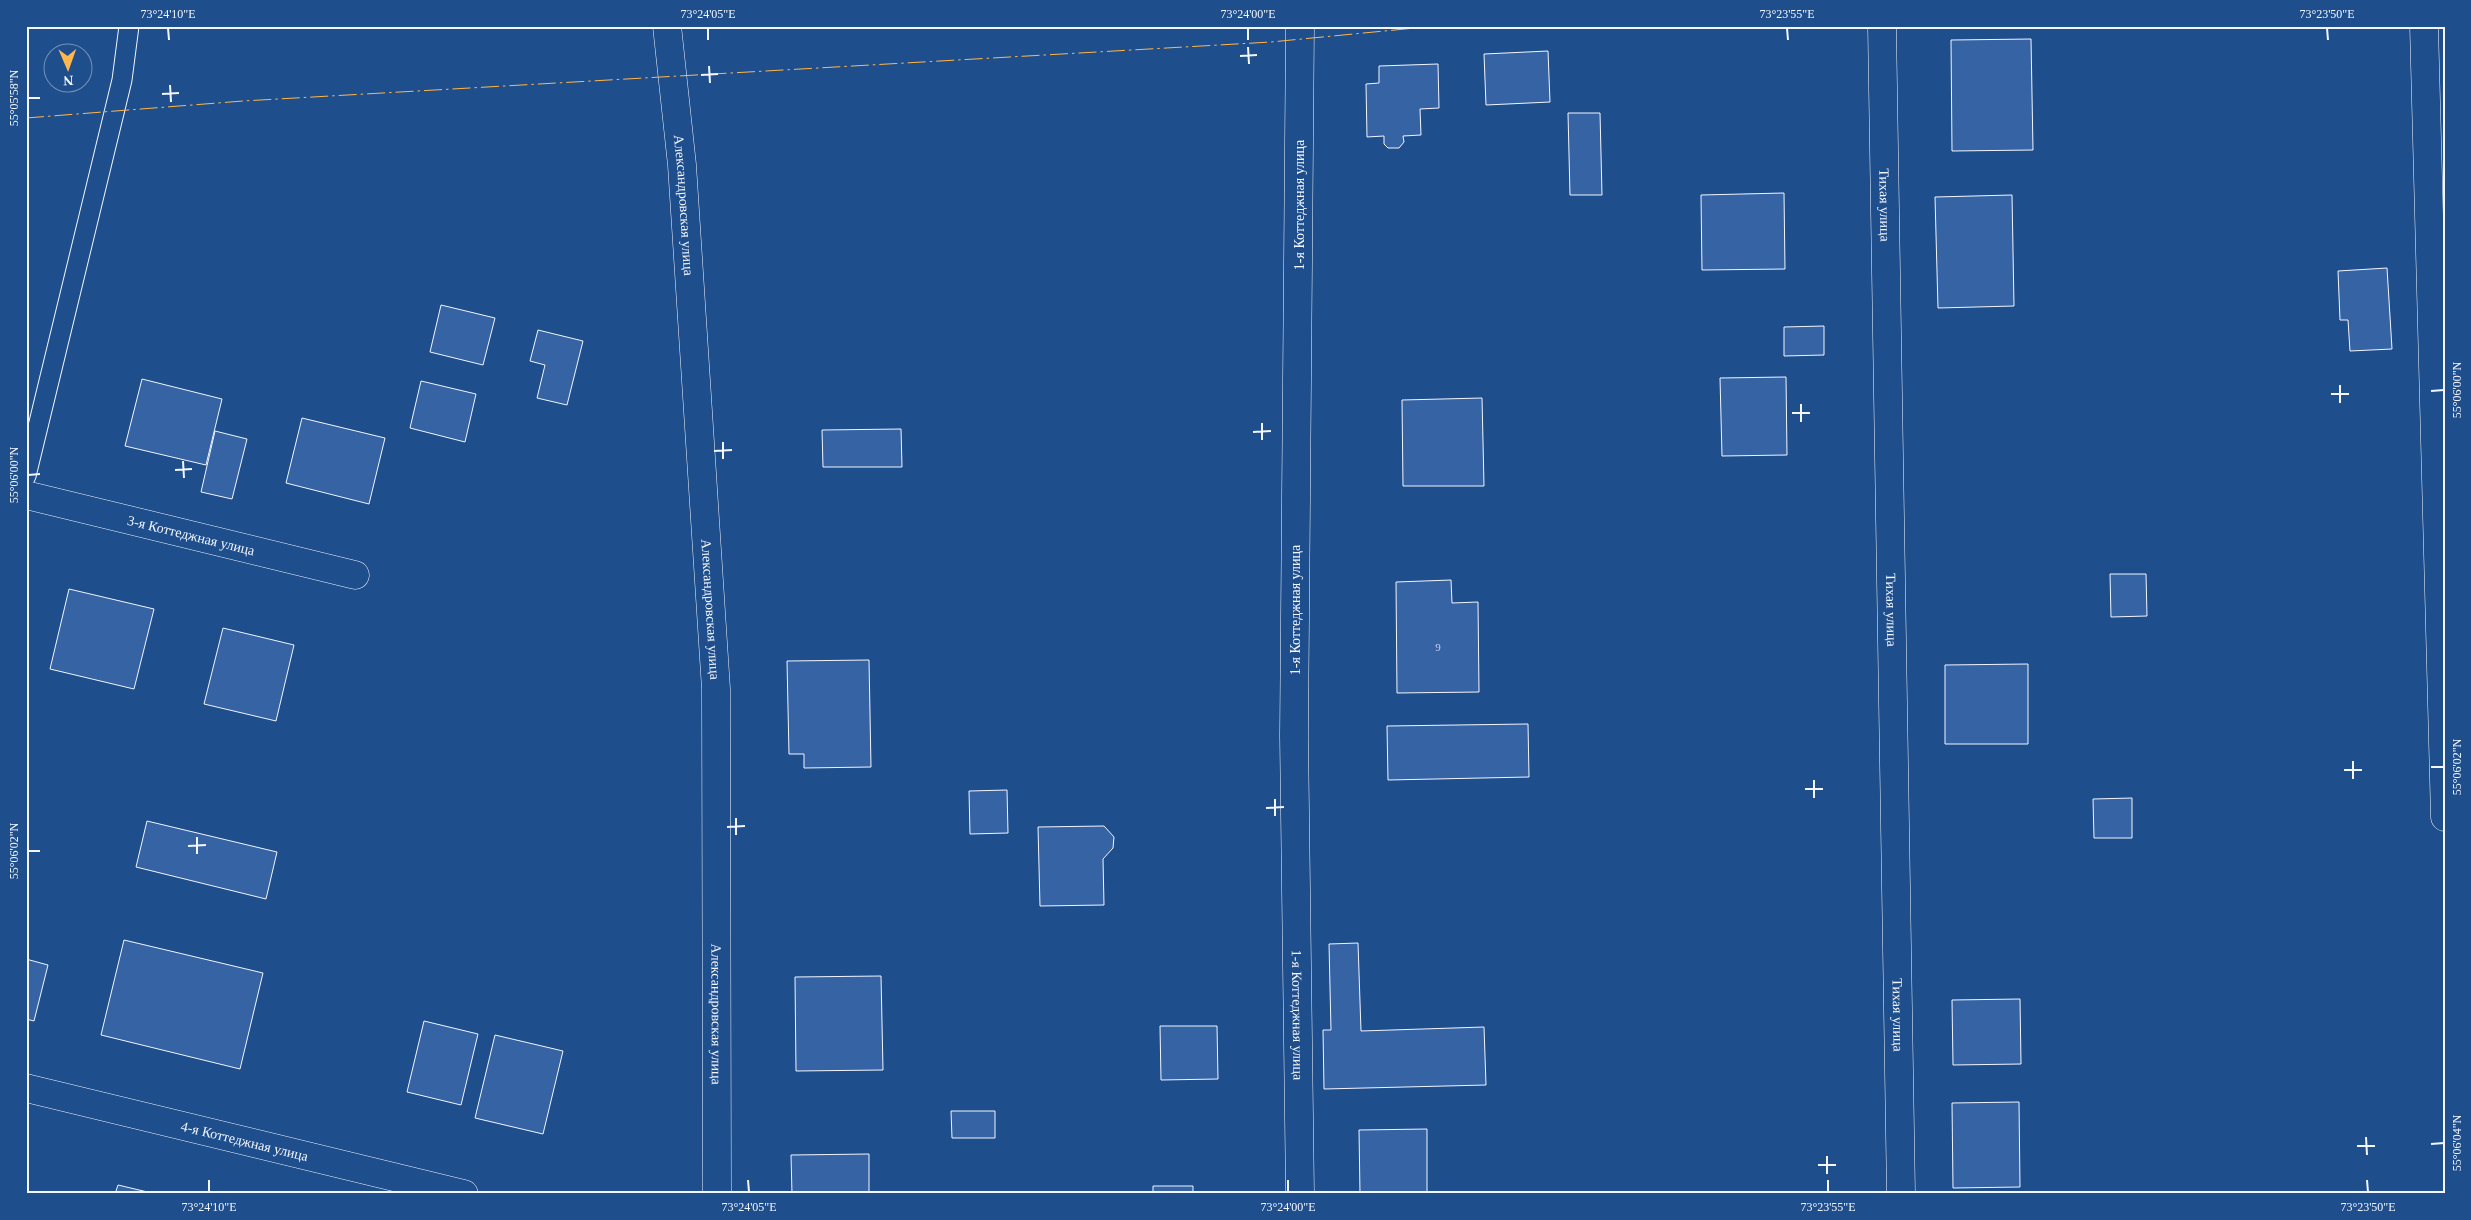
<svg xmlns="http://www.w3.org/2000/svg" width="2471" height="1220" viewBox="0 0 2471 1220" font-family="Georgia,serif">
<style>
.building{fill:#3563a3;stroke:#f2f6ff}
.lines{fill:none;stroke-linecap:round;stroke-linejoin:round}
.service-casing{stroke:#f2f6ff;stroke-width:21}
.minor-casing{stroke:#f2f6ff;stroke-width:29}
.service{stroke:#1f4e8c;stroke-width:19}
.minor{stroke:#1f4e8c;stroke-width:28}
.power{stroke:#ffb74d;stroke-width:1;stroke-dasharray:18 4 2.5 4;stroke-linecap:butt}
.ticks{fill:none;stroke:#f2f6ff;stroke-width:2}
.labels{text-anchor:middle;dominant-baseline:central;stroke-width:4;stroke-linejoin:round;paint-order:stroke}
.number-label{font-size:11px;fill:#c3d1e8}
.street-label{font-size:14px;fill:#f2f6ff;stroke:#1f4e8c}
.neatline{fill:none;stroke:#f2f6ff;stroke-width:2}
.ticks-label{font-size:12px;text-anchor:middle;fill:#f2f6ff}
</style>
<rect width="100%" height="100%" fill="#1f4e8c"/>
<!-- building -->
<path class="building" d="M2031,39L2033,150L1952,151L1951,40Z
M1548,51L1550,102L1486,105L1484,54Z
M1438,64L1439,108L1420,109L1421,135L1403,136L1404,142L1399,148H1388L1384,144V136L1367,137L1366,84L1379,83V66Z
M1568,113H1600L1602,195H1570Z
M1784,193L1785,269L1702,270L1701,195Z
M2012,195L2014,306L1938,308L1935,197Z
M2387,268L2392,349L2350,351L2348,320H2340L2338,271Z
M441,305L495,318L483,365L430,352Z
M1824,326V355L1784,356V327Z
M538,330L583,341L567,405L537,398L545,365L530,361Z
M1786,377L1787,455L1722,456L1720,378Z
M142,379L222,399L206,465L125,446Z
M421,381L476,394L465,442L410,428Z
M1482,398L1484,486H1403L1402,400Z
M302,418L385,438L369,504L286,483Z
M901,429L902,467H823L822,430Z
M215,431L247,439L232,499L201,492Z
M2110,574H2146L2147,616L2111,617Z
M1451,580L1452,603L1478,602L1479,692L1397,693L1396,582Z
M69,589L154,609L134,689L50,669Z
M223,628L294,645L276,721L204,704Z
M869,660L871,767L804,768V754H789L787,661Z
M2028,664V744H1945V665Z
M1528,724L1529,777L1388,780L1387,726Z
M1007,790L1008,833L970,834L969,791Z
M2132,798V838H2094L2093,799Z
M147,821L277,852L266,899L136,867Z
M1104,826L1114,837L1113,848L1103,859L1104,905L1040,906L1038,827Z
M124,940L263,973L240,1069L101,1035Z
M1358,943L1361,1031L1484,1027L1486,1085L1324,1089L1323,1030H1331L1329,944Z
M26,959L48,965L34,1021L26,1019Z
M881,976L883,1070L796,1071L795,977Z
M2020,999L2021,1064L1953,1065L1952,1000Z
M424,1021L478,1034L461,1105L407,1092Z
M1160,1026H1217L1218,1079L1161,1080Z
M495,1035L563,1051L543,1134L475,1118Z
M2019,1102L2020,1187L1953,1188L1952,1103Z
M951,1111H995V1138H952Z
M1427,1129V1194H1360L1359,1130Z
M869,1154V1194H792L791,1155Z
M118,1185L156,1194H115Z
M1153,1186H1193V1194H1153Z"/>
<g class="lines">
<!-- service casing -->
<g class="service-casing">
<path id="service" d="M26,476L122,80L129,26"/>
</g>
<!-- minor casing -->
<g class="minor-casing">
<g id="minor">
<path id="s1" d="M667,26L682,165L716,689L717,1194"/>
<path id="s2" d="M1300,26L1294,736L1300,1194"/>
<path id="s3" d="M1882,26L1901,1194"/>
<path d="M2424,26L2445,817"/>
<path id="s4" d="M26,495L355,575"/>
<path id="s5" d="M26,1088L464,1194"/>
</g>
</g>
<!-- service -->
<use href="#service" class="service"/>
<!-- minor -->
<use href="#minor" class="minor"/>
<!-- power -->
<path class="power" d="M26,118L243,101L1271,42L1436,26"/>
</g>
<!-- ticks -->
<path class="ticks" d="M168,28L169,40M708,28V40M1248,28V40M1787,28L1788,40M2327,28L2328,40M1248,47L1249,64M1240,56L1257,55M709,66L710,83M701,75L718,74M170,85L171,102M162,94L179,93M28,98H40M2340,385V403M2431,391L2444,390M2331,394H2349M1801,404V422M1792,413H1810M1262,423V440M1253,432L1271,431M723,442V459M714,451L732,450M183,461L184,478M175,470L192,469M28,475L40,474M2353,761V779M2431,767H2444M2344,770H2362M1814,780V798M1805,789H1823M1275,799V816M1266,808L1284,807M736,818V835M727,827L745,826M197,837V854M188,846L206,845M28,851H40M2366,1137L2367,1155M2431,1144L2444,1143M2357,1146H2375M1827,1156V1174M1818,1165H1836M209,1180V1192M748,1180L749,1192M1288,1180V1192M1828,1180V1192M2367,1180L2368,1192"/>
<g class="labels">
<!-- number labels -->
<g class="number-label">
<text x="1438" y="647">9</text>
</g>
<!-- street labels -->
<g class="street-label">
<text stroke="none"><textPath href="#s1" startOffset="180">Александровская улица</textPath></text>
<text transform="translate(1299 205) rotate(-90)">1-я Коттеджная улица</text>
<text stroke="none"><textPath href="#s3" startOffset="179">Тихая улица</textPath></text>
<text stroke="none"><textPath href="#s4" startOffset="170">3-я Коттеджная улица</textPath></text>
<text stroke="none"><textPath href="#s1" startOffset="585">Александровская улица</textPath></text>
<text transform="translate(1295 610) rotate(-90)">1-я Коттеджная улица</text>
<text stroke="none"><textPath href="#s3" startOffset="584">Тихая улица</textPath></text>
<text stroke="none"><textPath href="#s1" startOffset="990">Александровская улица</textPath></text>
<text stroke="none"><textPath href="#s2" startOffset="989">1-я Коттеджная улица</textPath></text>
<text stroke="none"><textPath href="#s3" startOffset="989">Тихая улица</textPath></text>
<text stroke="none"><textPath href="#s5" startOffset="225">4-я Коттеджная улица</textPath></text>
</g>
</g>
<!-- border -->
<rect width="2471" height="1220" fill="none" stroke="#1f4e8c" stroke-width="55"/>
<!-- north arrow -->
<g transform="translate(68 68) rotate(178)"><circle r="24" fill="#1f4e8c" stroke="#7391ba"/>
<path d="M0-4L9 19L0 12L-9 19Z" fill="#ffb74d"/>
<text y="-8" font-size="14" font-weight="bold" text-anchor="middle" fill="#f2f6ff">N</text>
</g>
<rect x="28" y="28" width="2416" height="1164" class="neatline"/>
<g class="ticks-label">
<text x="168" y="18">73°24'10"E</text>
<text x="708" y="18">73°24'05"E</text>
<text x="1248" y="18">73°24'00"E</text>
<text x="1787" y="18">73°23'55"E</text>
<text x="2327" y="18">73°23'50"E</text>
<text transform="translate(14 98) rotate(-90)" y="4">55°05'58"N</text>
<text transform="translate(2457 390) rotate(-90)" y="4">55°06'00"N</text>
<text transform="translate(14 475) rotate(-90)" y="4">55°06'00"N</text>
<text transform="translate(2457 767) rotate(-90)" y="4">55°06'02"N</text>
<text transform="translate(14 851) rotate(-90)" y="4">55°06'02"N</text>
<text transform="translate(2457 1143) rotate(-90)" y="4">55°06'04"N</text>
<text x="209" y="1211">73°24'10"E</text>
<text x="749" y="1211">73°24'05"E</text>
<text x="1288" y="1211">73°24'00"E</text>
<text x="1828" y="1211">73°23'55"E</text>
<text x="2368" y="1211">73°23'50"E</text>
</g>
</svg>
